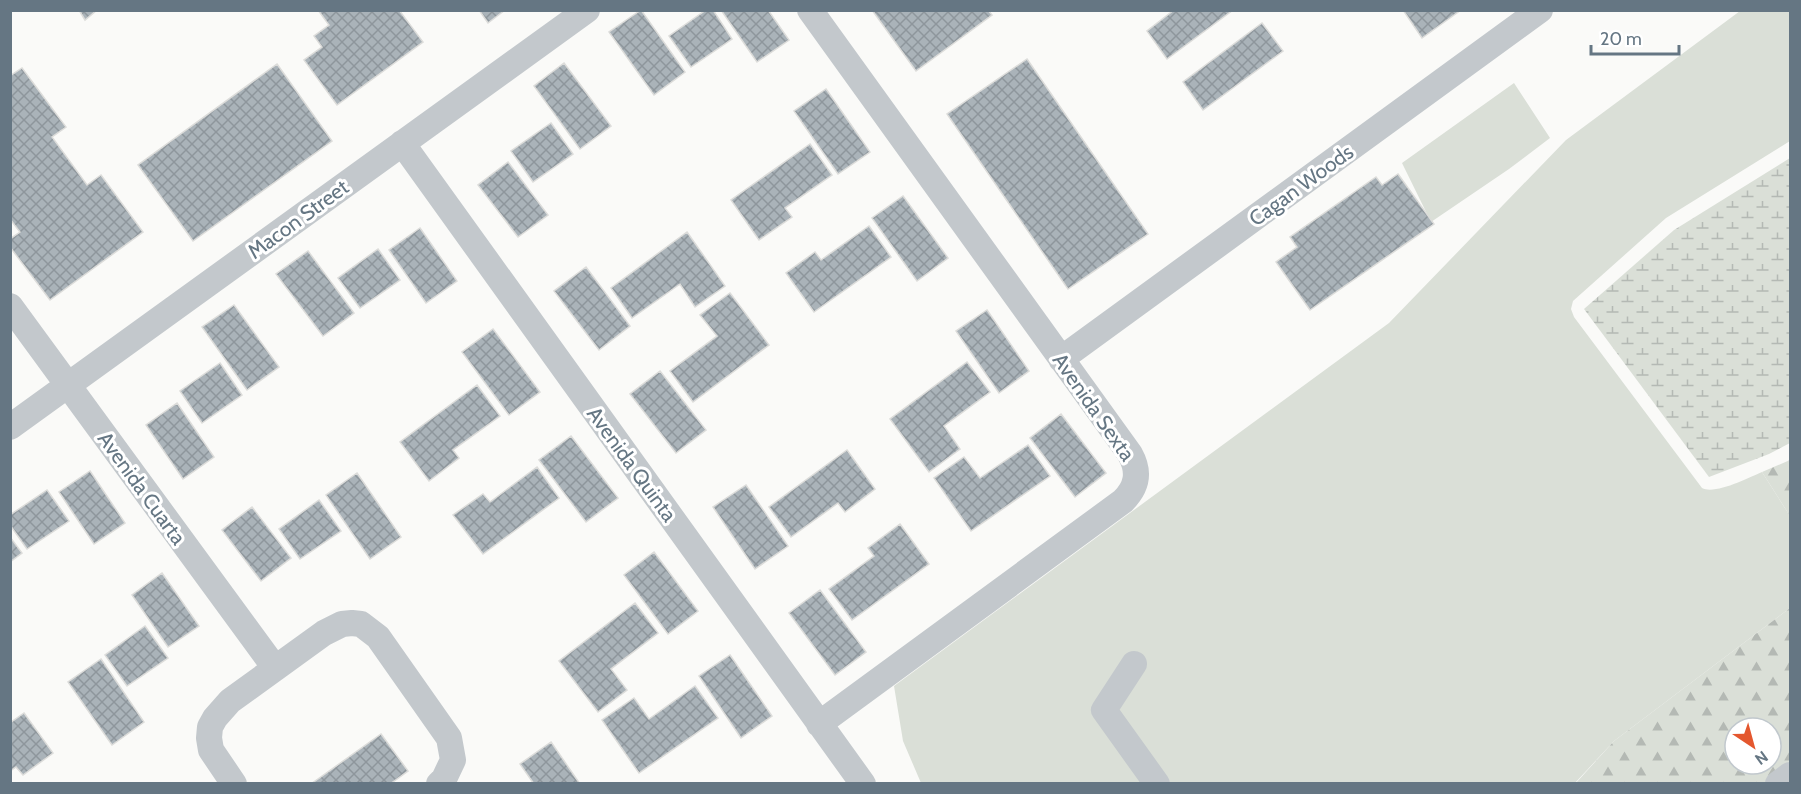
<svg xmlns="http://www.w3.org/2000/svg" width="1801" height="794" viewBox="0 0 1801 794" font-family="Cabin,sans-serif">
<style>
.green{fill:#dadfd7}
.forest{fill:url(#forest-firs);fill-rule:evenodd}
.wetland{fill:url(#wetland-marsh)}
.building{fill:url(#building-cross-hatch);stroke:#dcdcda;stroke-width:1.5}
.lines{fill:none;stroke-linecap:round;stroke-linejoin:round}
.street{stroke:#c3c8cc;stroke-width:26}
.labels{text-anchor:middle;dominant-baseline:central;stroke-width:6;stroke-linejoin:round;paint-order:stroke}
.street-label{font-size:21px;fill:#657683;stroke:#fff}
</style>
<defs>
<pattern id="forest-firs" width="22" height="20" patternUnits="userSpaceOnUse" patternTransform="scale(1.5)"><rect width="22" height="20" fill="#dadfd7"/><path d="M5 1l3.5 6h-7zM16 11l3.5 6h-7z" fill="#b4b9b4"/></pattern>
<pattern id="wetland-marsh" width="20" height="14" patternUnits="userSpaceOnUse" patternTransform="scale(1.5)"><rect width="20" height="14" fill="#dadfd7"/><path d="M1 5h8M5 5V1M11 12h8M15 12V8" fill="none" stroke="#b4b9b4"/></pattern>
<pattern id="building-cross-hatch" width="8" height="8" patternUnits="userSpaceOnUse" patternTransform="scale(1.5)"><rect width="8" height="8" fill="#aab3b9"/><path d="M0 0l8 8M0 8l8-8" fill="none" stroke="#8e969c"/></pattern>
</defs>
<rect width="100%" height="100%" fill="#fafaf8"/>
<!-- green -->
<path class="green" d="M1740,11H1790V141L1666,218L1573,301L1571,309L1574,317L1702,488C1715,495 1748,478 1762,472L1790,516V608L1614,741L1575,783H921L903,741L894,686L1389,323L1566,140Z
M1514,83L1550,138L1509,169L1431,222L1402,163Z"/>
<!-- forest -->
<path class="forest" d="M1790,460V516L1762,472Z
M1790,608V783L1575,784L1614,741ZM1735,728H1771V764H1735Z"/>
<!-- wetland -->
<path class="wetland" d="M1790,158V443L1769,454L1709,477L1584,309L1674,230Z"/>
<!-- building -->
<path class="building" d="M79,10H97L85,20Z
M318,10H399L423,42L337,105L304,60L322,47L314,36L329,25Z
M479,10H505L488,23Z
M641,10L685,72L654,95L609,32Z
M706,10H713L732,39L691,67L669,36Z
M721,10H768L789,40L757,62Z
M872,10H988L992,15L916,71Z
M1174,10H1233L1167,59L1147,31Z
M1403,10H1461L1422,38Z
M1262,23L1283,51L1203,110L1183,82Z
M1027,59L1148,234L1068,289L947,114Z
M564,63L611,126L580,149L534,86Z
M277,64L332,141L193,241L138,165Z
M22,68L66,127L52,137L87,185L101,175L143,232L50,300L10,247V239L20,232L10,219V76Z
M826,89L870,152L838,174L794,111Z
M551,123L573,154L533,182L511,151Z
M810,144L832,175L785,208L792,217L759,240L731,200Z
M508,162L548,215L518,237L478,185Z
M1398,174L1434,224L1310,310L1276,262L1297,247L1290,237L1376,177L1382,185Z
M903,196L948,258L917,281L872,218Z
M869,226L891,257L814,312L786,273L815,252L821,260Z
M420,228L457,281L426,303L389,250Z
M687,232L725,286L695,307L680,284L632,318L611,288Z
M378,249L400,280L360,308L338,278Z
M308,251L354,313L323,336L276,274Z
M586,267L630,326L599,350L554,291Z
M730,293L769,345L693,402L670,371L717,336L700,315Z
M234,305L279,367L247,390L202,327Z
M987,310L1029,371L999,393L956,331Z
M493,329L540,392L509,415L462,352Z
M967,362L990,392L944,426L960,449L929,472L890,419Z
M220,363L242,395L202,423L180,391Z
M660,371L706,430L676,453L630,394Z
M477,385L500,416L453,450L459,458L429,481L400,442Z
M177,403L214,457L183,479L146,425Z
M1061,414L1106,473L1075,497L1030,438Z
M571,436L618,498L586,522L539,460Z
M1028,445L1050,476L971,531L934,478L964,457L980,478Z
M847,450L875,489L845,512L838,503L791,537L769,507Z
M537,467L559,498L483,554L453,515L483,494L490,502Z
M90,471L125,523L94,544L59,492Z
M357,473L401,537L370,559L326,495Z
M746,485L788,546L755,569L713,507Z
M47,490L69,521L27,549L10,525V515Z
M319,500L341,531L300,559L279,529Z
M252,507L291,558L261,581L222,530Z
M900,524L929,564L852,620L829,589L874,556L868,548Z
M10,537L22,553L10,562Z
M654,552L698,611L668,634L624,575Z
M162,573L199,626L168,647L132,595Z
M820,590L866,652L835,675L789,613Z
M635,603L658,633L611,669L627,690L598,712L559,661Z
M145,626L168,658L127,686L105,655Z
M730,655L772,716L741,738L699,676Z
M101,659L144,722L112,745L68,682Z
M695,686L718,718L639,773L602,720L634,698L649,719Z
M24,713L53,753L23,775L16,767L10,771V723Z
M381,734L408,771L390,784H311Z
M551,742L580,784H534L520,764Z"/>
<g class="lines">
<!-- street -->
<path class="street" d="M810,10L1130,454C1140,472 1137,487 1123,501L819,724
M402,143L863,784
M10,306L275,668
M1061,359L1540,10
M10,427L587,10
M1134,664L1104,710L1157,784
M234,784L211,750L209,738L210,727L215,718L230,701L324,633L342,624L352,623L361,624L378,637L449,738L453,760L444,779L439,784
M1778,784L1790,775"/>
</g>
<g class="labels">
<!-- street labels -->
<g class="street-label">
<text transform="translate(1301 185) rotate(-36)">Cagan Woods</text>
<text transform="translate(298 219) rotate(-36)">Macon Street</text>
<text transform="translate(1094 407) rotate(55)">Avenida Sexta</text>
<text transform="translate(632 464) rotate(54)">Avenida Quinta</text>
<text transform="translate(142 488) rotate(54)">Avenida Cuarta</text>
</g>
</g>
<!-- border -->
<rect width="1801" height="794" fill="none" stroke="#657683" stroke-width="24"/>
<!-- north arrow -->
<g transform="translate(1753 746) rotate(144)"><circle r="28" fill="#ffffff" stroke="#c1c8cd" stroke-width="1.5"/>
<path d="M0-4.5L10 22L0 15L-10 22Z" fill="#e4572e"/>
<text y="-9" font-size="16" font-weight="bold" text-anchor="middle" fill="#657683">N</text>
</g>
<!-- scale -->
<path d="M1591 45v9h88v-9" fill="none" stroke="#657683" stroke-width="3"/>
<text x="1600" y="45" font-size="18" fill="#657683" stroke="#ffffff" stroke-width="4.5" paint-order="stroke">20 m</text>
</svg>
